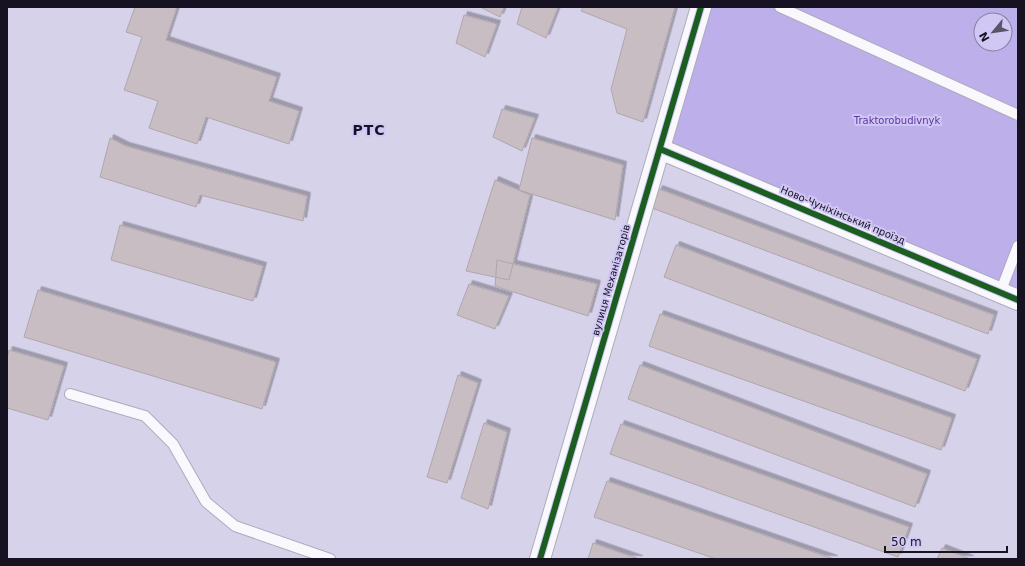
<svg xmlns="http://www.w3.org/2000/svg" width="1025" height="566" viewBox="0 0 1025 566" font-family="'DejaVu Sans',sans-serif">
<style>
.green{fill:#bdafe9;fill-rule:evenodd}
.building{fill:#c7bdc2;stroke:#b0a6ac;filter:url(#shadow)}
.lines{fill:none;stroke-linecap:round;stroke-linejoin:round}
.lane-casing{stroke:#aeaabd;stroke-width:12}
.street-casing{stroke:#aeaabd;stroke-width:22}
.lane{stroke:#f9f8fc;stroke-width:10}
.street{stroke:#f9f8fc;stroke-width:20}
.cycleway-casing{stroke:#d0c7f4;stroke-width:8}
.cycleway{stroke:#1b5e20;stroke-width:6}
.labels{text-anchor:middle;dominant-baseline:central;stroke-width:4;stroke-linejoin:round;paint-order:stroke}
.park-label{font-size:10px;fill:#5c35a3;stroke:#d0c7f4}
.street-label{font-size:10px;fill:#161222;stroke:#d0c7f4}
.district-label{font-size:14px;font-weight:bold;letter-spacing:1px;fill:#161222;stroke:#d0c7f4}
</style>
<defs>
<filter id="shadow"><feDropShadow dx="3.5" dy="-3.5" stdDeviation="0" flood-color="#0004"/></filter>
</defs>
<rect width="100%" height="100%" fill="#d6d2ea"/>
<!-- green -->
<path class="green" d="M701,7H1018V288L660,149ZM981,20H1005V44H981Z"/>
<!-- building -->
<path class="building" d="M135,7H177L166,40L277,77L269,101L299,111L289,144L206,117L197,144L149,128L158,101L124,90L142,37L126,32Z
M480,7H504L500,17Z
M522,7H558L546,38L517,24Z
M583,7H675L643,122L617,113L611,89L627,29L581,11Z
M464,15L497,24L485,57L456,43Z
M502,109L535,118L522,151L493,137Z
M110,138L126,146L307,196L303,221L200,195L196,207L100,177Z
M532,138L623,165L615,220L519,190Z
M495,180L530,195L509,280L466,271Z
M659,189L994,315L988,334L652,208Z
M120,225L263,266L253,301L111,260Z
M676,245L977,359L965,391L664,277Z
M497,260L597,284L588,316L495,286Z
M469,284L509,296L495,329L457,315Z
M38,290L276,362L262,409L24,337Z
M660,314L952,418L941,450L649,346Z
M9,350L64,366L48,420L7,408V358Z
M640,365L927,474L915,507L628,399Z
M458,375L478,383L447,483L427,477Z
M484,423L507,432L488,509L461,498Z
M621,424L909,527L898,557L610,454Z
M607,481L834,559H716L594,517Z
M593,543L639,559H588Z
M942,548L970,559H937Z"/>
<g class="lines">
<!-- lane casing -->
<g class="lane-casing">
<path id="lane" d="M780,7L1018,115
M1000,293L1018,246
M70,394L145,416L173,444L206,502L235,526L330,559"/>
</g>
<!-- street casing -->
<g class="street-casing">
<path id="street" d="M660,149L1018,300
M540,559L701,7"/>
</g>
<!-- lane -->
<use href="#lane" class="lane"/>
<!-- street -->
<use href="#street" class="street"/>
<!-- cycleway casing -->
<g class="cycleway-casing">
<path id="cycleway" d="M660,149L1018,300
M540,559L701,7"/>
</g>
<!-- cycleway -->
<use href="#cycleway" class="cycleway"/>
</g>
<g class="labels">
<!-- park labels -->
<g class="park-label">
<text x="897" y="120">Traktorobudivnyk</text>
</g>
<!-- street labels -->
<g class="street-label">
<text transform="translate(843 215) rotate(23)">Ново-Чуніхінський проїзд</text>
<text transform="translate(611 280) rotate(-74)">вулиця Механізаторів</text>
</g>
<!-- district labels -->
<g class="district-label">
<text x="369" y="130">РТС</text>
</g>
</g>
<!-- border -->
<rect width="1025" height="566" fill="none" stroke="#161222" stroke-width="16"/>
<!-- north arrow -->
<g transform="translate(993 32) rotate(241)"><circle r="19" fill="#d0c7f4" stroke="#867fa0"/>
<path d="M0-3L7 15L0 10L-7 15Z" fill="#595568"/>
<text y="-6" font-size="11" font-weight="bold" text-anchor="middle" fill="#161222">N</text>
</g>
<!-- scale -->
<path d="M885 546v6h122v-6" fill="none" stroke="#161222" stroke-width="2"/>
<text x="891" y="546" font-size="12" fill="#161222" stroke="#d0c7f4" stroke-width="3" paint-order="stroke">50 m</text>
</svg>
